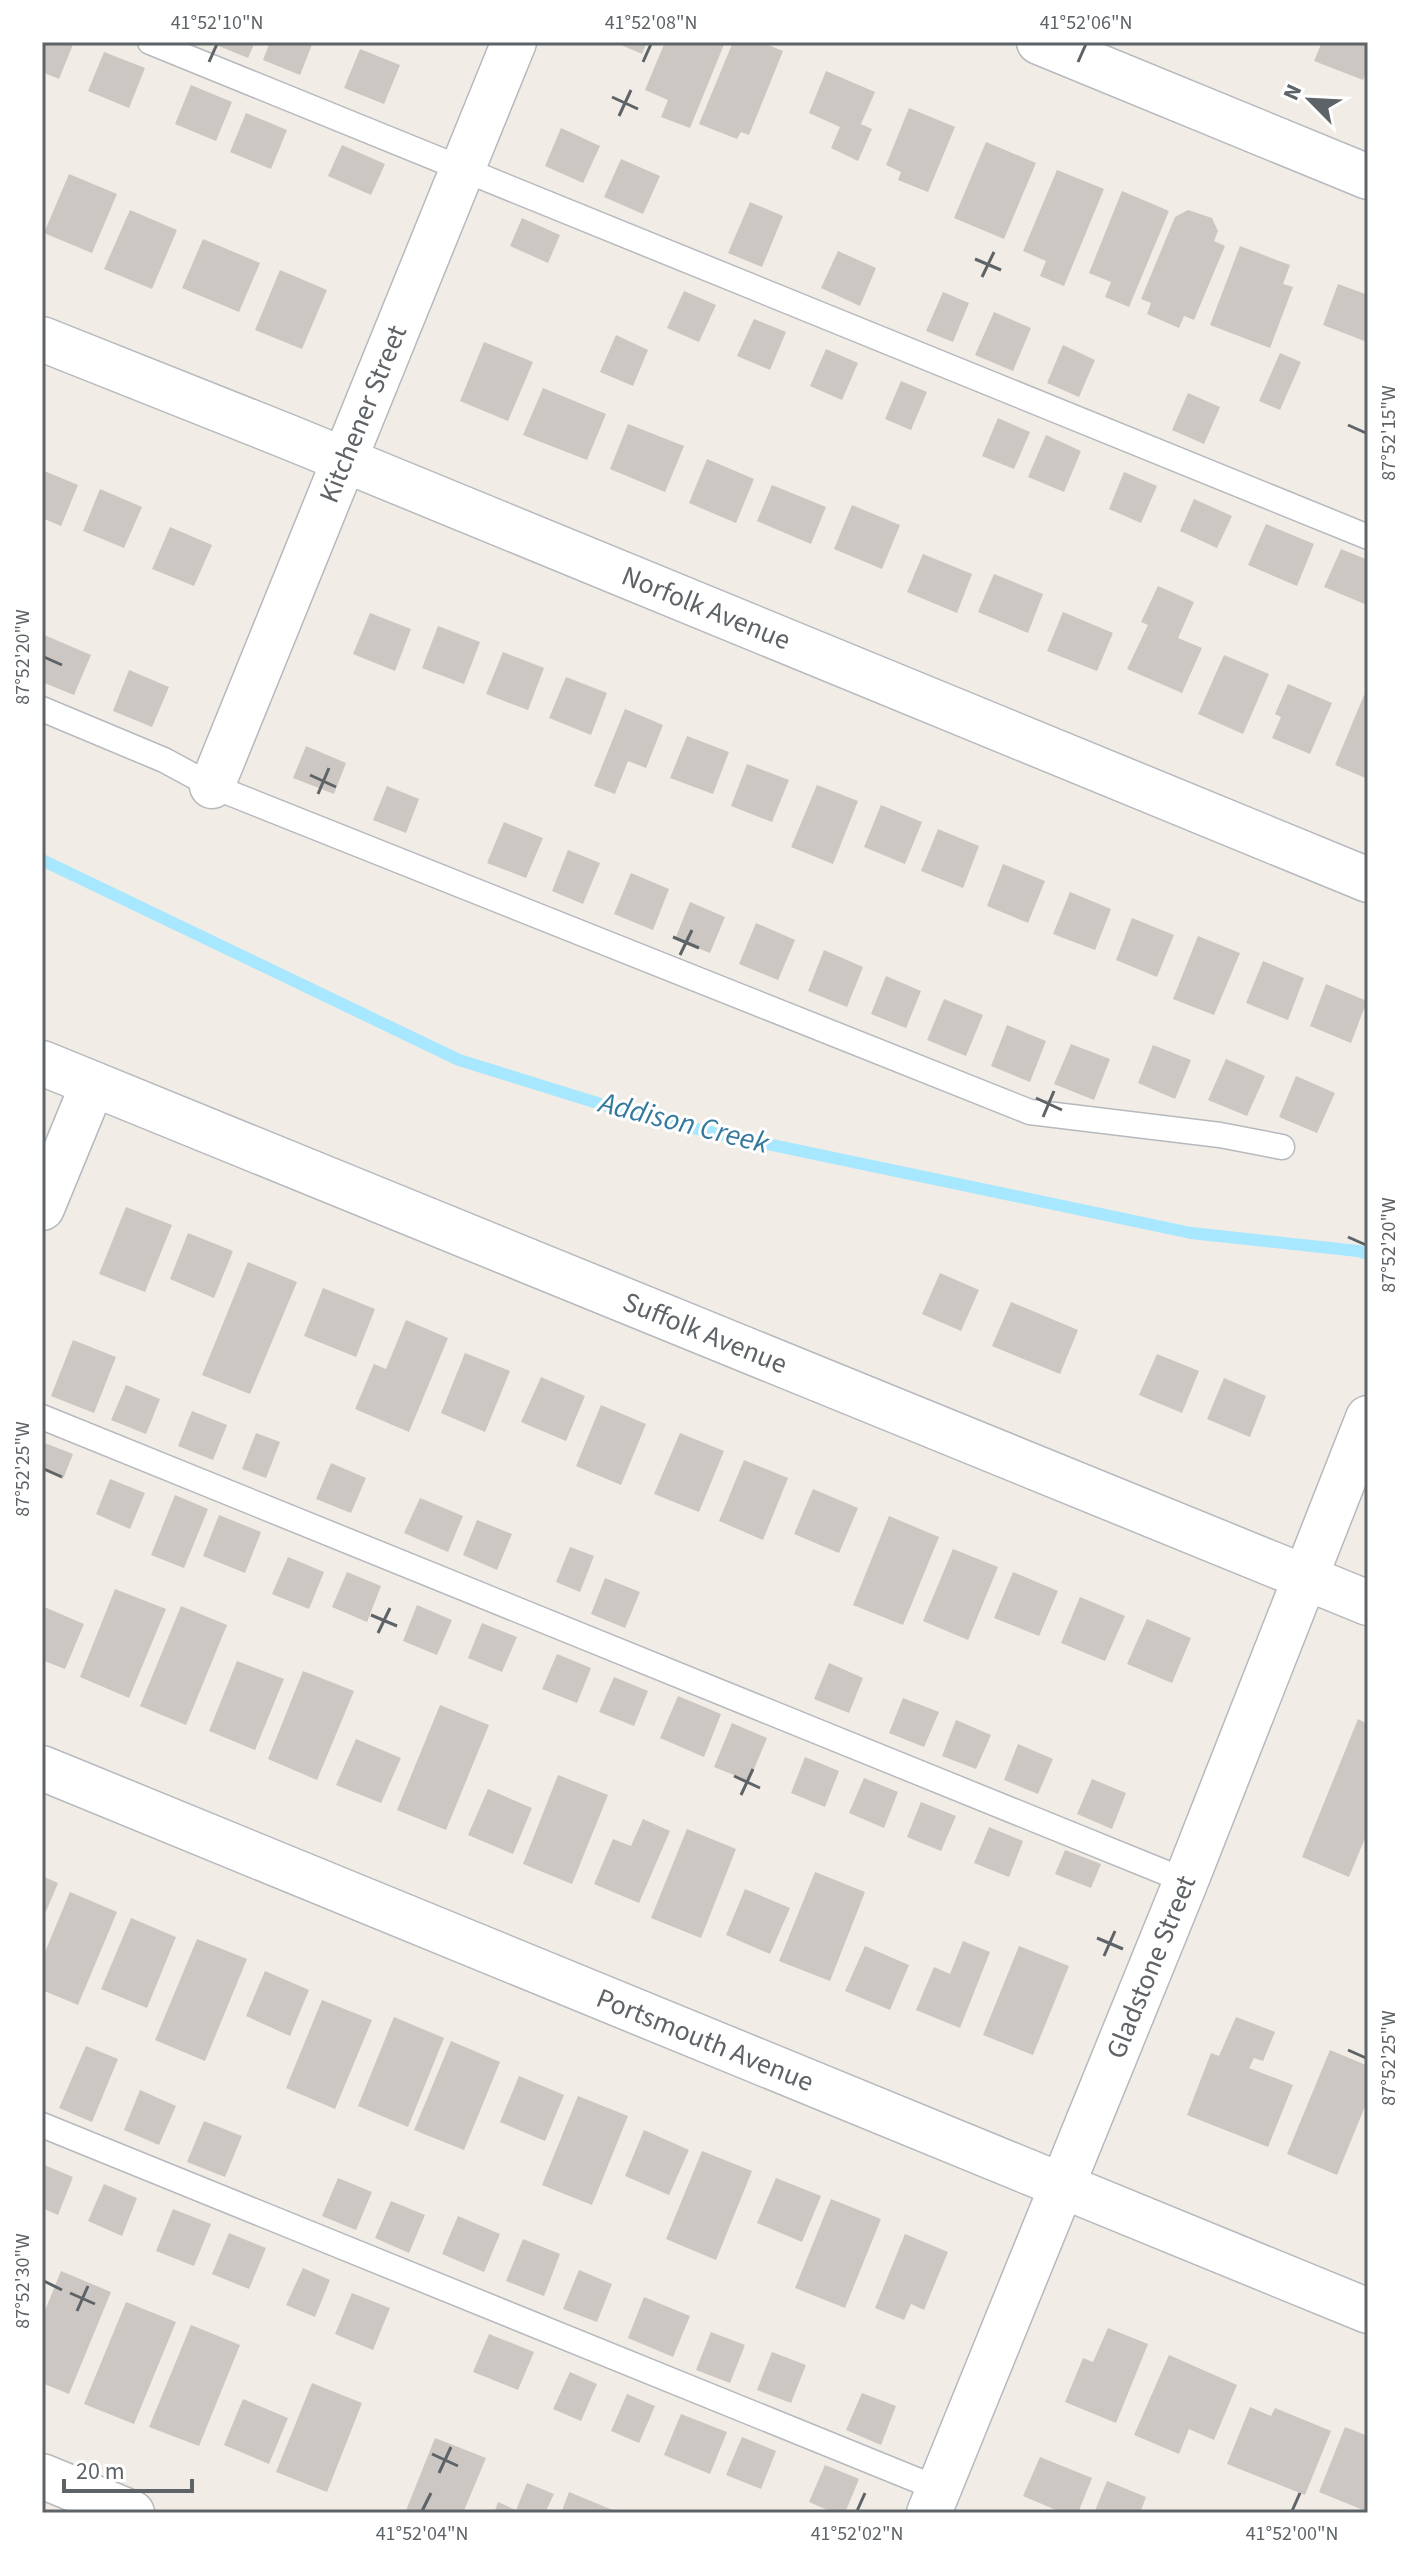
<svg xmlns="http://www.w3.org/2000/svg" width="1410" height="2555" viewBox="0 0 1410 2555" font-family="'Source Sans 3',sans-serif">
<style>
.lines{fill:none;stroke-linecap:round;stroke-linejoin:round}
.stream{stroke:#a7e7ff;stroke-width:12}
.building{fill:#ccc7c2}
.lane-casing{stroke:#b6b9bd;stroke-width:27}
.street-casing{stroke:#b6b9bd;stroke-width:47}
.lane{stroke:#fff;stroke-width:24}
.street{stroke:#fff;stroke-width:44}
.ticks{fill:none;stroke:#5d6367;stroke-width:3}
.labels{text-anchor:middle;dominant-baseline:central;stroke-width:6;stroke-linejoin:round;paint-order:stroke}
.street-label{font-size:28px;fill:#5d6367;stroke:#fff}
.water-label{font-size:30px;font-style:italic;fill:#34789e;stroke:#fff}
.neatline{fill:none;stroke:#5d6367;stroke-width:3}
.ticks-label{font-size:20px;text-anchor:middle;fill:#5d6367}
</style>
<rect width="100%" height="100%" fill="#f1ece5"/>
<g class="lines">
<!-- stream -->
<path class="stream" d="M42,860L459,1060L649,1119L1191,1233L1358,1251L1368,1254"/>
</g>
<!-- building -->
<path class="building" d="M42,42H74L59,79L42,72Z
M209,42H255L248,58Z
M270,42H313L300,75L263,60Z
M614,42H647L642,54Z
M665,42H725L690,128L661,117L668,100L645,90Z
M733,42H761L783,51L749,135L741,132L737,139L699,124Z
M1322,42H1368V68L1363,80L1314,61Z
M360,49L400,65L384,104L344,88Z
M104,52L145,68L129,108L88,91Z
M826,71L875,92L861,124L872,129L858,161L831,148L840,127L809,113Z
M191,85L232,102L216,141L175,124Z
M909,108L955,127L928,192L898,180L901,172L886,165Z
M246,113L287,130L271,169L230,152Z
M561,128L600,146L583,183L545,166Z
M986,142L1036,163L1004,239L954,218Z
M342,145L385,164L371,195L328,176Z
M621,159L660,176L643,214L604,197Z
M1057,170L1104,189L1064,286L1040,276L1046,261L1023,251Z
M69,174L117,194L92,253L44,233Z
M1122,191L1169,211L1129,307L1105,297L1111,282L1089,273Z
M750,202L783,216L762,267L728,253Z
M130,210L177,230L152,289L104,269Z
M1188,210L1212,218L1218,231L1214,241L1225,246L1194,320L1184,316L1179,328L1147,314L1151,303L1141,299L1175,217Z
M522,218L560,235L548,263L510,246Z
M203,239L260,263L239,312L182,288Z
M1240,246L1290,265L1283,284L1293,287L1270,348L1210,325Z
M838,251L876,268L860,306L821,288Z
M280,270L327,290L302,349L255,330Z
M1338,284L1368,295L1367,342L1323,325Z
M684,291L716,305L699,342L667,328Z
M943,292L969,303L953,342L926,331Z
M994,312L1031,328L1013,371L975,355Z
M754,319L786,332L770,370L737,356Z
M616,335L648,350L633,386L600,372Z
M484,342L533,362L508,421L460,401Z
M1063,345L1095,360L1079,397L1047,383Z
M826,349L858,363L842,400L810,386Z
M1280,353L1301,362L1280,410L1259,401Z
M901,381L927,392L911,430L885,419Z
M543,388L606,414L587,460L523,435Z
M1188,393L1220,407L1204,444L1172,430Z
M998,418L1030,432L1014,469L982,456Z
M628,424L684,446L665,492L610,469Z
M1046,435L1081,451L1064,492L1028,477Z
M707,459L754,479L736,523L689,503Z
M42,470L78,485L61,526L42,518Z
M1124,472L1157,486L1141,523L1109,509Z
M772,485L826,507L811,544L757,521Z
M100,489L142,507L124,548L83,531Z
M1194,499L1232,516L1217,548L1180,531Z
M852,505L900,525L882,569L834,549Z
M1266,524L1314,544L1297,586L1248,565Z
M170,527L212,545L194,586L152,569Z
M1341,549L1368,560L1367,605L1324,587Z
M923,554L972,574L957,613L907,592Z
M994,574L1043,594L1028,633L978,612Z
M1158,586L1194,602L1178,638L1202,648L1182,693L1127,669L1148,625L1141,622Z
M1063,612L1113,633L1097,671L1047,651Z
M370,613L411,629L395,671L353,654Z
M438,626L480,642L464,684L422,668Z
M42,634L91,655L74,695L42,682Z
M503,652L544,668L528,710L486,694Z
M1224,655L1269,674L1243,734L1198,714Z
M129,670L169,687L152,727L113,711Z
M566,677L607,693L591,735L549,718Z
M1288,684L1332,703L1310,754L1272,738L1281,717L1275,714Z
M1364,695L1368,697V779L1335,765Z
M625,709L663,725L646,768L628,761L615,794L594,786Z
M687,736L729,752L713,794L670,778Z
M306,746L346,763L334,794L293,778Z
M747,764L789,780L772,822L731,806Z
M817,785L858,801L833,864L791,847Z
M387,786L419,799L406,833L373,820Z
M881,805L922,822L905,864L864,847Z
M504,822L543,838L526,878L487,863Z
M938,829L979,846L963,888L921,871Z
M568,850L600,863L583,904L552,891Z
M1003,864L1045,881L1028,923L987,906Z
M631,873L669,889L653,930L614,914Z
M1070,892L1111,909L1095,950L1053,934Z
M690,902L725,917L710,953L675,939Z
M1132,918L1174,935L1157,977L1116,960Z
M756,923L795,940L778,980L739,964Z
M1198,936L1240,953L1214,1015L1173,999Z
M824,950L863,967L847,1007L808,991Z
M1263,961L1304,978L1288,1020L1246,1003Z
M886,976L921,991L906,1028L871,1014Z
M1326,984L1367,1001L1351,1043L1310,1026Z
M944,999L983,1015L966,1056L927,1040Z
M1007,1025L1046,1041L1030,1082L991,1066Z
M1071,1044L1110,1059L1094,1100L1054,1084Z
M1153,1045L1191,1060L1175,1099L1138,1083Z
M1226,1059L1265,1076L1247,1116L1208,1100Z
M1296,1076L1335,1093L1317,1133L1279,1117Z
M126,1207L172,1225L145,1292L99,1274Z
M188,1233L233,1251L214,1298L170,1279Z
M248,1262L297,1282L250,1394L202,1375Z
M940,1273L979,1290L961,1331L922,1314Z
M323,1288L375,1309L356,1357L304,1336Z
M1011,1302L1078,1330L1060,1374L992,1346Z
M406,1320L448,1338L409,1432L355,1409L374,1364L386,1369Z
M73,1340L116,1357L94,1413L51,1396Z
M465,1353L510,1371L485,1432L441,1413Z
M1157,1354L1199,1371L1182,1413L1139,1395Z
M541,1377L585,1396L566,1441L521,1422Z
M1224,1378L1266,1396L1250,1437L1207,1419Z
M126,1385L160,1399L146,1434L111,1420Z
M601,1405L646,1424L621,1485L576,1466Z
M192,1411L227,1425L213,1460L178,1446Z
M256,1433L280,1442L266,1478L242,1469Z
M680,1433L724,1451L699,1512L654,1494Z
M42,1442L73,1454L63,1479L42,1470Z
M744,1460L788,1478L763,1540L719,1521Z
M331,1463L366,1478L351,1513L316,1499Z
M110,1479L145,1493L130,1529L96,1514Z
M813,1489L858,1508L839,1553L794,1534Z
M175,1495L208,1509L184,1568L151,1555Z
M420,1498L463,1516L448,1552L404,1533Z
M219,1515L261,1532L245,1573L203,1556Z
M889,1516L939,1537L903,1625L853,1605Z
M477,1520L512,1534L497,1570L463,1555Z
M570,1547L594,1556L580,1592L556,1582Z
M953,1549L998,1567L968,1640L923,1621Z
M288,1557L324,1572L309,1609L272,1594Z
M347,1572L381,1586L367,1622L332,1607Z
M1013,1572L1058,1591L1039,1636L994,1618Z
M605,1578L640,1592L625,1628L591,1614Z
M115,1589L166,1609L129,1698L80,1677Z
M1080,1597L1125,1616L1105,1661L1061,1643Z
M417,1605L452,1620L437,1655L403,1641Z
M42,1606L84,1624L65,1669L42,1660Z
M181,1606L227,1625L186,1725L140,1706Z
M1147,1619L1191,1638L1172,1683L1127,1664Z
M482,1623L517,1637L502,1672L468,1658Z
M557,1654L591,1668L577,1703L542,1689Z
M237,1661L284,1679L255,1750L209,1731Z
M829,1663L863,1678L849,1713L814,1699Z
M303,1671L354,1691L317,1780L268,1759Z
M614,1677L648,1691L634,1726L599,1712Z
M678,1696L721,1714L704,1757L660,1738Z
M903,1698L939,1712L924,1747L889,1733Z
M440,1705L489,1725L446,1830L397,1810Z
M1358,1719L1368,1724V1831L1349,1877L1302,1857Z
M956,1720L991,1735L976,1769L942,1756Z
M732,1723L767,1738L749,1781L714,1767Z
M356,1739L401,1758L381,1803L336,1785Z
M1018,1744L1053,1759L1038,1794L1004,1780Z
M805,1757L839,1771L825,1807L791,1793Z
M558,1775L608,1795L572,1884L523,1864Z
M864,1778L898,1792L884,1828L849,1813Z
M1092,1779L1126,1793L1112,1829L1077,1814Z
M488,1789L532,1808L513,1854L468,1835Z
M921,1802L956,1816L941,1851L907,1837Z
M643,1819L670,1831L639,1903L594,1884L613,1839L631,1846Z
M989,1827L1023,1841L1009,1877L974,1863Z
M687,1829L736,1849L701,1938L651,1918Z
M1065,1850L1101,1864L1091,1888L1055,1874Z
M815,1872L865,1892L830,1981L779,1961Z
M42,1876L58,1883L42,1921Z
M745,1889L790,1908L770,1954L726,1935Z
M70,1892L117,1912L78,2005L42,1990V1959Z
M131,1918L176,1937L147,2008L101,1989Z
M197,1939L247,1959L205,2061L155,2040Z
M963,1941L990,1952L960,2028L916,2010L934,1967L950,1974Z
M865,1946L909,1965L890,2010L845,1991Z
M1019,1946L1069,1966L1033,2055L983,2035Z
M265,1971L309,1990L290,2036L246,2016Z
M322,2000L372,2020L335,2109L286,2088Z
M394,2017L444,2038L408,2127L358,2106Z
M1236,2017L1275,2032L1263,2061L1254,2058L1249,2068L1293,2085L1268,2147L1187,2115L1211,2053L1219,2056Z
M451,2041L500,2062L464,2150L414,2130Z
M86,2046L118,2059L92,2122L59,2108Z
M1330,2050L1368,2066V2099L1337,2175L1287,2154Z
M519,2076L564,2095L545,2141L500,2122Z
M140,2090L176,2106L159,2145L124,2130Z
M578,2096L628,2116L592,2205L542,2185Z
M204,2121L242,2136L225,2177L187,2162Z
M644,2130L689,2150L669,2195L625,2176Z
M702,2151L752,2171L716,2260L666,2239Z
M42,2164L73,2177L58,2215L42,2208Z
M338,2178L372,2192L356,2230L322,2216Z
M776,2178L821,2196L802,2242L757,2223Z
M104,2184L137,2198L122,2236L88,2221Z
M831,2199L881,2219L845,2308L795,2288Z
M391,2201L425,2215L409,2253L375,2238Z
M173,2209L211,2224L194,2266L156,2251Z
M458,2216L500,2234L484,2272L442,2254Z
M229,2233L266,2248L249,2289L212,2274Z
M905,2234L948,2252L924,2310L911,2304L904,2320L875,2308Z
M523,2239L560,2254L544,2296L506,2281Z
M303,2268L330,2280L315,2317L286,2305Z
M579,2270L612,2284L597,2322L563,2309Z
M61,2271L111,2292L69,2394L42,2383V2318Z
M352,2293L390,2308L373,2350L335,2334Z
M644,2297L690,2316L673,2357L628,2338Z
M126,2302L176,2322L134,2424L84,2404Z
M191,2325L240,2345L199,2446L149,2427Z
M1108,2328L1148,2344L1116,2423L1065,2402L1083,2358L1093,2362Z
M711,2332L745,2345L730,2383L696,2370Z
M489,2334L534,2352L518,2390L473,2372Z
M772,2352L806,2365L791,2403L757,2390Z
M1169,2355L1237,2385L1214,2440L1189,2429L1179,2454L1134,2435Z
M570,2372L597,2384L581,2421L553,2409Z
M312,2383L362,2403L327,2492L276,2472Z
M862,2393L896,2406L881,2445L846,2430Z
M627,2394L655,2406L639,2443L611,2431Z
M243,2399L288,2418L269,2464L224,2445Z
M1250,2407L1271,2416L1275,2408L1331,2431L1305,2495L1227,2464Z
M681,2414L727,2432L710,2474L664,2455Z
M1345,2427L1368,2436V2512L1319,2492Z
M742,2437L776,2451L761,2489L726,2475Z
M435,2438L486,2458L463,2513H405Z
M1040,2457L1092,2478L1078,2513H1063L1023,2496Z
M825,2465L859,2479L845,2513H834L809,2502Z
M1107,2481L1146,2497L1140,2513H1094Z
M527,2483L554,2494L545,2513H494L498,2502L516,2510Z
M569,2492L620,2513H561Z"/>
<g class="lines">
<!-- lane casing -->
<g class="lane-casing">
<path id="lane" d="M150,42L1368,537
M42,709L164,760L212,786L1030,1112L1220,1135L1282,1147
M42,1417L1186,1881
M42,2125L939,2489"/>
</g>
<!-- street casing -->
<g class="street-casing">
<path id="street" d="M1039,42L1368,177
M42,339L291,438L1368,880
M212,786L514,42
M42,1063L1368,1603
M42,1208L93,1084
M42,1768L1368,2311
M42,2476L132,2513
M929,2513L1186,1881L1368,1418"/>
</g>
<!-- lane -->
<use href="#lane" class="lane"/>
<!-- street -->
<use href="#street" class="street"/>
</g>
<!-- ticks -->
<path class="ticks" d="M209,62L217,44M643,62L651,44M1078,62L1086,44M612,97L638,109M619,116L631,90M975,259L1001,270M982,277L994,252M1348,425L1366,433M44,657L62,665M310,775L336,787M318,794L329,768M673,937L699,948M680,955L692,930M1036,1098L1062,1110M1043,1117L1054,1091M1348,1237L1366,1245M44,1469L62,1477M371,1615L397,1626M378,1633L390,1608M734,1776L760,1788M741,1795L753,1769M1097,1938L1123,1949M1104,1956L1115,1931M1348,2050L1366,2058M44,2281L62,2290M70,2293L95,2304M77,2311L88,2286M432,2454L458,2466M439,2473L451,2447M422,2511L431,2493M857,2511L865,2493M1292,2511L1300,2493"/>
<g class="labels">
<!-- street labels -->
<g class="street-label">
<text transform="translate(363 414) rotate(-68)">Kitchener Street</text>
<text transform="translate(706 608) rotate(22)">Norfolk Avenue</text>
<text transform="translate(705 1333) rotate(22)">Suffolk Avenue</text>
<text transform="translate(1151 1967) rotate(-68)">Gladstone Street</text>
<text transform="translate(705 2040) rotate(22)">Portsmouth Avenue</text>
</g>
<!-- water labels -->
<g class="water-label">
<text transform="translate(684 1123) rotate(14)">Addison Creek</text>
</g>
</g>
<!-- border -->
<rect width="1410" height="2555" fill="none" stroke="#ffffff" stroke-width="88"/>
<!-- north arrow -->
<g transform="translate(1310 100) rotate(294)" stroke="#ffffff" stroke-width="6" paint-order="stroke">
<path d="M0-6L14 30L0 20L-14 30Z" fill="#5d6367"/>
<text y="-12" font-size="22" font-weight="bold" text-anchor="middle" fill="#5d6367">N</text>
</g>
<!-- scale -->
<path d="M64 2479v12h128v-12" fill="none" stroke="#5d6367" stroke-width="4"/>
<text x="76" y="2479" font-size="24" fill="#5d6367" stroke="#ffffff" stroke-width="6" paint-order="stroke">20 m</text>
<rect x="44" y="44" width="1322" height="2467" class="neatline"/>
<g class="ticks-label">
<text x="217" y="29">41°52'10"N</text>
<text x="651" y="29">41°52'08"N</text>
<text x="1086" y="29">41°52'06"N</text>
<text transform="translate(1388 433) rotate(-90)" y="7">87°52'15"W</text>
<text transform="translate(22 657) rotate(-90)" y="7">87°52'20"W</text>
<text transform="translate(1388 1245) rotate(-90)" y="7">87°52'20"W</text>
<text transform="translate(22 1469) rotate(-90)" y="7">87°52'25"W</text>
<text transform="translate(1388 2058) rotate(-90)" y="7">87°52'25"W</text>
<text transform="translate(22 2281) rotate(-90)" y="7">87°52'30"W</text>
<text x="422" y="2540">41°52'04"N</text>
<text x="857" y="2540">41°52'02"N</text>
<text x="1292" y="2540">41°52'00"N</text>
</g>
</svg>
